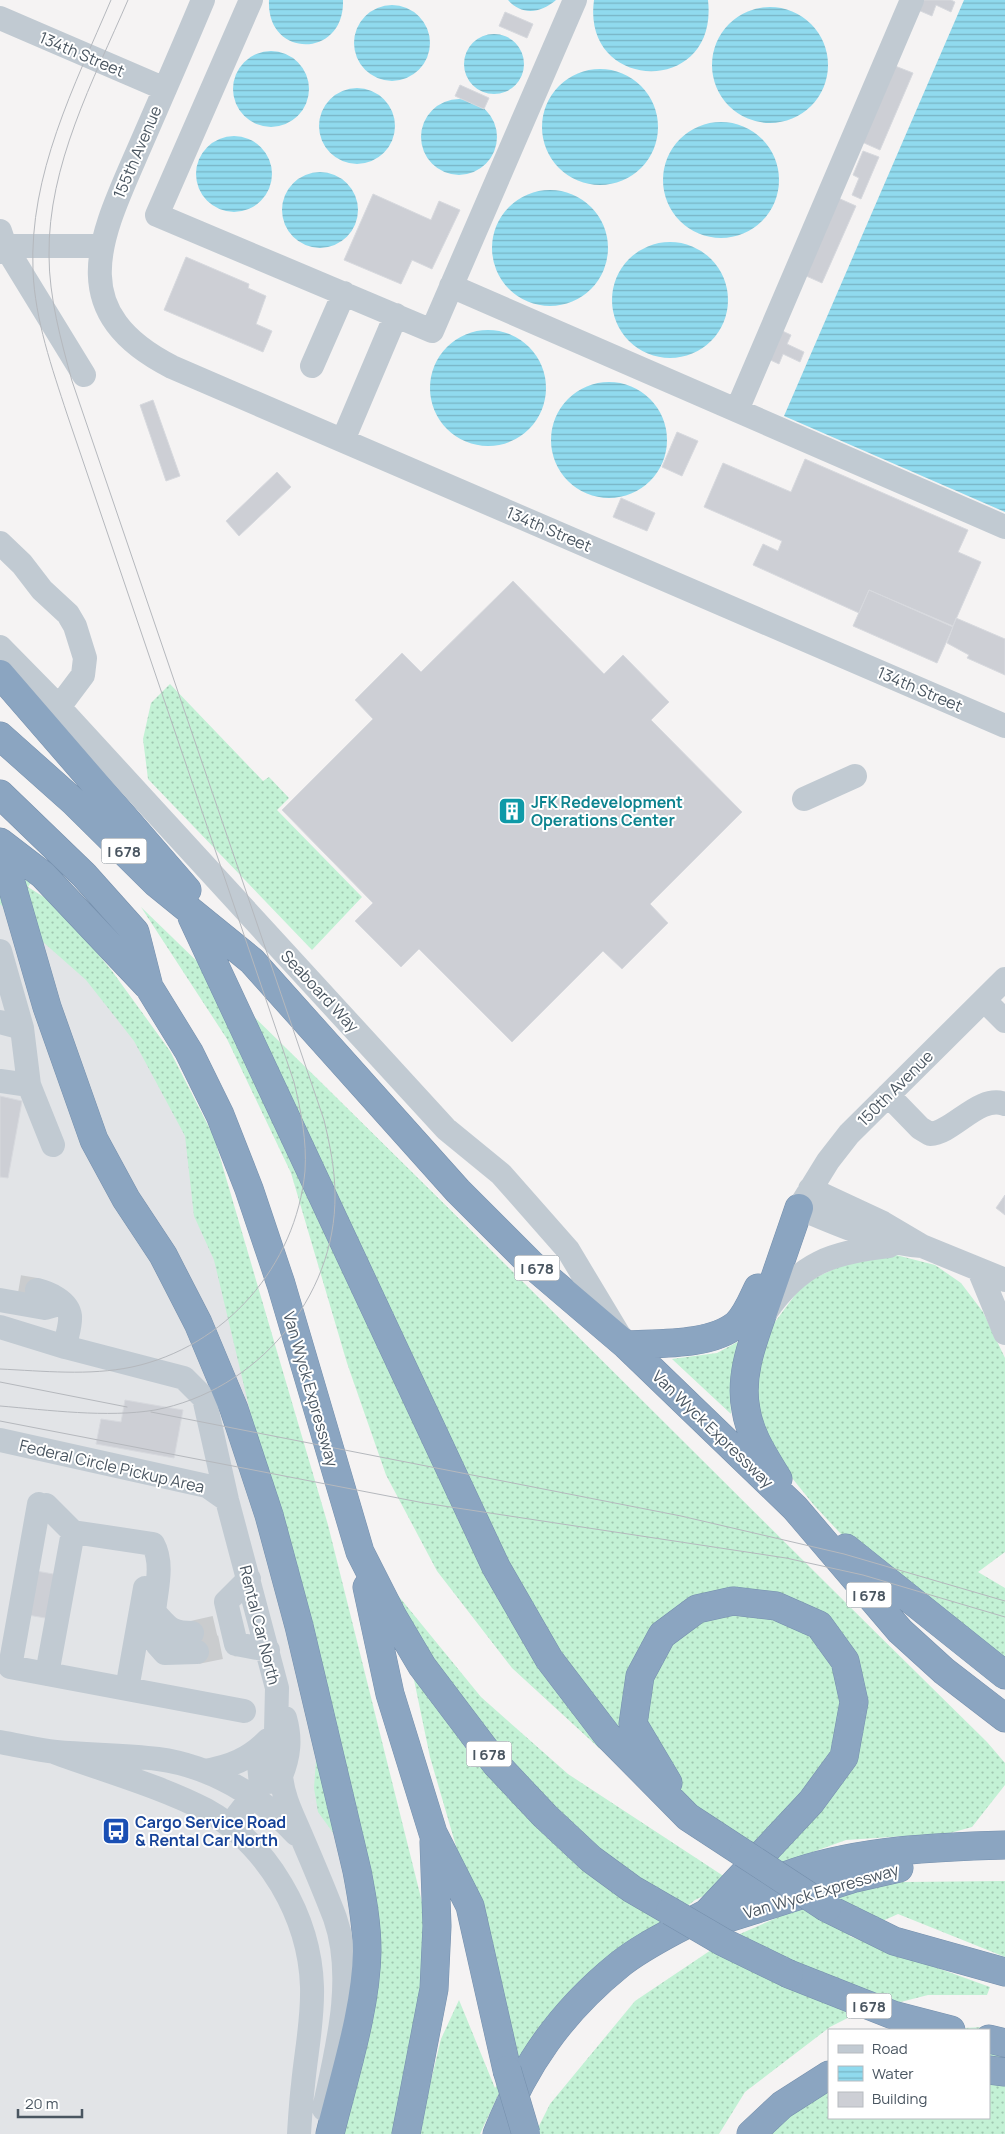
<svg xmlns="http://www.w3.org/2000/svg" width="1005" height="2134" viewBox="0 0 1005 2134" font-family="Manrope,sans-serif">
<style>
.airport{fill:#e2e4e7}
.grass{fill:url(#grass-dots)}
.water{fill:url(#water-rules)}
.building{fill:#cdcfd5;stroke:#d7d9de}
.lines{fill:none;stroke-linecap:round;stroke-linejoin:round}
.minor-tunnel{stroke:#caccce;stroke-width:24;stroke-dasharray:24 12;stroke-linecap:butt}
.highway-casing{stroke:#7690ad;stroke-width:29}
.minor{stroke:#c1cad2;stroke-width:24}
.highway{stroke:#8ba5c1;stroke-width:28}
.tram{stroke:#b5b8bd;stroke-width:1}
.highway-bridge-casing{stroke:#7690ad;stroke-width:29;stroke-linecap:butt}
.highway-bridge{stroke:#8ba5c1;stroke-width:28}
.labels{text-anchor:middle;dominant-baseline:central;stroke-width:4;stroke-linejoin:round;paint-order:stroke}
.shield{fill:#fff;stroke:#808990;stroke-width:1}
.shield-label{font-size:15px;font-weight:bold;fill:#4a5661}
.street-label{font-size:16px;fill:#4a5661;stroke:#fff}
.culture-label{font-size:16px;font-weight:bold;fill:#0d838f;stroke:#fff;text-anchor:start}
.transit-label{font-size:16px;font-weight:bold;fill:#164399;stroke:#fff;text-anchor:start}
</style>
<defs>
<pattern id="grass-dots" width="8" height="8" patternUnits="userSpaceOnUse" patternTransform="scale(1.25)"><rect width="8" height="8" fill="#c3f1d5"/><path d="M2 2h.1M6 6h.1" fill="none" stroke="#a0c6b0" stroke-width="1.8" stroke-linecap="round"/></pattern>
<pattern id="water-rules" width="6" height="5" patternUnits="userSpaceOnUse" patternTransform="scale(1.25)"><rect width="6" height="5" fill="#90daee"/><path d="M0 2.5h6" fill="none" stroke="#78b4c4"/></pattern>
</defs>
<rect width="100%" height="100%" fill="#f5f3f3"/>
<!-- airport -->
<path class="airport" d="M0,896L90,976L140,1039L190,1138L371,1855L355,2134H0Z"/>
<!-- grass -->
<path class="grass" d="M170,684L263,781L269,777L289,798L277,810L362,897L312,950L148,779L143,739L151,703Z
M0,854L34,878L28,887L58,906L112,971L170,1051L214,1137L328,1525L426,1918V1964L394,2134H338L360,2027L347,1852L318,1812L314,1788L316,1760L325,1725L214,1260L194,1216L185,1136L134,1041L86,980L0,904Z
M141,907C426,1182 704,1464 987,1742L1005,1763V1785L972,1827L950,1833L846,1840L743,1877L695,1900L571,1996L501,2089L480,2134H418L441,2039L459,2000L495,2088L517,2055L430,1757L396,1593L481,1697L568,1774L725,1877L773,1855L599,1748L512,1668L437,1571L386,1475L347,1363L291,1173L227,1039Z
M896,1255L935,1265L961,1283L983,1312L1005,1358V1552L978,1572L1005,1588V1663L980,1649L840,1533L813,1504L767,1447L755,1411V1374L769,1330L804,1283L851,1261Z
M743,1339C734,1366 729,1385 731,1414L672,1359L717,1353Z
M1005,1881V1957L898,1914L849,1936L990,1987L987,1995H928L885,2006L883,2000L830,2027L745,2092L719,2134H535L550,2104L635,2001L726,1940L829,1895L902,1882Z
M983,2027L1005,2029V2134H760L829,2072V2118H989V2030H928Z"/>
<!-- water -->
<path class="water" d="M269,0H343C345,59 266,59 269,0Z
M508,0H556C541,13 522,16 508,0Z
M594,0H708C719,97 581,93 594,0Z
M964,0H1005V512L784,416Z
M354 43a38 38 0 1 1 76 0a38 38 0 1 1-76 0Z
M712 65a58 58 0 1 1 116 0a58 58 0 1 1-116 0Z
M464 64a30 30 0 1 1 60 0a30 30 0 1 1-60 0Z
M233 89a38 38 0 1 1 76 0a38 38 0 1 1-76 0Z
M542 127a58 58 0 1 1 116 0a58 58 0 1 1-116 0Z
M319 126a38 38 0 1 1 76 0a38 38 0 1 1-76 0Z
M421 137a38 38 0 1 1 76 0a38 38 0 1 1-76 0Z
M663 180a58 58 0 1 1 116 0a58 58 0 1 1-116 0Z
M196 174a38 38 0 1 1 76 0a38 38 0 1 1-76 0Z
M282 210a38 38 0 1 1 76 0a38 38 0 1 1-76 0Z
M492 248a58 58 0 1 1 116 0a58 58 0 1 1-116 0Z
M612 300a58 58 0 1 1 116 0a58 58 0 1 1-116 0Z
M430 388a58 58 0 1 1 116 0a58 58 0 1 1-116 0Z
M551 440a58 58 0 1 1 116 0a58 58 0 1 1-116 0Z"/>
<!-- building -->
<path class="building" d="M922,0H951L955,2L951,12L936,5L932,16L918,10Z
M505,12L533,24L527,38L499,26Z
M895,66L913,73L880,150L862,142Z
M460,85L489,98L484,109L455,96Z
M863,151L879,157L861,199L852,195L859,178L853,175Z
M373,194L431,220L439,201L460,210L432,269L412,260L401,284L344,260Z
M838,198L856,206L822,283L804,275Z
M186,257L249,284L248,288L266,296L256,324L272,331L263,352L164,310Z
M778,329L791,335L787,344L804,352L800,362L783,354L779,364L766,358Z
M153,400L180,476L166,481L140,405Z
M677,432L698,441L682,476L662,467Z
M805,459L968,530L958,552L981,562L953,626L869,590L859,613L753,565L763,544L778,551L782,541L704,507L723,463L791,492Z
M277,472L291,487L239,536L226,521Z
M621,498L655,513L647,531L613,517Z
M513,581L604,674L623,655L669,702L651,720L742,812L650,904L668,923L622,969L603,951L512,1042L419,949L401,967L355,921L373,903L282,810L373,719L355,700L402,653L421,672Z
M869,590L953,627L937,663L853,626Z
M956,618L1005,639V675L967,658L969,655L947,643Z
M0,1096L22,1101L8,1178L0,1177Z
M1005,1195V1215L996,1208Z
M125,1400L183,1410L174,1458L96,1444L101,1419L121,1422Z
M36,1571L59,1575L51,1619L28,1615Z"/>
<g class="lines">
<!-- minor-tunnel -->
<path class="minor-tunnel" d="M19,1287L37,1290
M192,1633L231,1624
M197,1652L236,1644"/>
<!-- highway casing -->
<g class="highway-casing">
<path id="highway" d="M0,674L187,890
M0,736L74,802L156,883L252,961L458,1191L531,1264L626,1345L795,1508L900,1631L944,1671L1005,1718
M0,794L84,875L135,932L149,987L189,1052L220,1115L249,1189L281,1284L360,1552L393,1617L422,1666L496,1764L545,1816L591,1859L632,1889L670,1911
M0,842L43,875L147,985
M0,845L47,1007L94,1140L126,1199L163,1255L198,1323L234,1409L269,1515L299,1626L357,1871C362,1897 367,1924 367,1951C366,2010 344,2076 330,2134
M192,917L496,1567L549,1659L607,1735L688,1817L743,1853
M626,1345C658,1343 711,1346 737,1324C747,1314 752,1300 758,1288
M778,1479C765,1457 750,1436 746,1410C738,1371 757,1332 769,1295C779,1266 789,1237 799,1208
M846,1548L1005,1675
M367,1587L390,1694L433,1833L470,1906L507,2070
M668,1783L633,1724L640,1676L662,1635L697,1609L733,1601L776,1606L819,1625L845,1661L854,1702L844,1757L811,1802L707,1913
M827,1908L894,1941L1005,1972
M722,1920L855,1878L899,1868
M789,1974L893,2015L951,2030
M989,2039L1005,2043
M989,2070L1005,2072
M406,2134L434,1989L437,1926L434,1842
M497,2134C524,2065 561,2012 619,1965C641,1947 669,1934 694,1920C727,1902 760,1884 796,1872C863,1850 935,1847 1005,1845
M751,2134L782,2105L829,2075"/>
</g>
<!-- minor -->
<path class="minor" d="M203,0C183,48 162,96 141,144C102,234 60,310 172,367L1005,726
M251,0L157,215L432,331L575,0
M0,18L165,89
M0,231L5,246L84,375
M0,252L5,246H101
M451,286L1005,527
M312,366L344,293
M737,410L912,0
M343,440L396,315
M0,543L22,564L42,590L68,614L75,626L85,658L83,675L59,707
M0,647L59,707L446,1129L501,1174L568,1250L619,1335
M804,799L855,776
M0,951L22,1028L29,1085L53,1145
M984,1000L1005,1021
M0,1022L22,1028
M0,1081L29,1085
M888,1095L920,1128L930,1134C953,1133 979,1094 1005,1104
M810,1189L883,1223L922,1246L1005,1280
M922,1246C878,1243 840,1225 799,1208L828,1161L849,1134L1005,979
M979,1270L1005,1333
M37,1290C49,1293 68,1301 70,1316C71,1325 66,1338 65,1347
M0,1300L45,1308L59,1304
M766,1312C800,1263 832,1252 889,1246
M0,1327L65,1347L184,1378L204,1398L227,1500L277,1688L276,1731L273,1746L259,1764L261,1785L230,1825
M0,1440L207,1486L227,1500
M39,1504L10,1667L244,1711
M46,1505L73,1532L153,1544C164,1564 156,1590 154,1612C168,1627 170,1633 192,1633
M249,1579L226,1602L236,1644L268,1650
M154,1612L157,1644L165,1653L197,1652
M47,1674L73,1532
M127,1689L145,1588
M0,1742C18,1745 37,1750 56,1752C90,1755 124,1755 158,1759C211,1766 260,1796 296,1834
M54,1752C102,1770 160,1786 206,1810C268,1844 310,1917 312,1987C313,2021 306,2052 303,2085C301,2101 300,2118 299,2134
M204,1771C230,1767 249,1759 268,1740
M281,1776C283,1797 292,1814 300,1833C312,1861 324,1889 335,1918C356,1978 337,2049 324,2109
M268,1782L281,1776C289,1756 291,1739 285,1718"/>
<!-- highway -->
<use href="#highway" class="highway"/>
<!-- tram -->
<path class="tram" d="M0,1369C43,1371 89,1376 132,1367C225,1347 296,1266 305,1171C307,1141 301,1111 294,1082L67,414C52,368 35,320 33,271C29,174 74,87 111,0
M0,1382L127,1407
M0,1406C48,1410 107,1418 155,1410C256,1391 336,1298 335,1195C335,1170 330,1145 324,1120L72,381C61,340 49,298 49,255C48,165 93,81 128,0
M151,1412L681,1516L844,1554L1005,1601
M0,1421L424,1503L786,1558L863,1575L1005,1617"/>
<!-- highway-bridge casing -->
<g class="highway-bridge-casing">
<path id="highway-bridge" d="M743,1853L827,1908
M670,1911L723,1942L789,1974
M507,2070L526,2134"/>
</g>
<!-- highway-bridge -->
<use href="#highway-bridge" class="highway-bridge"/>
</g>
<!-- icons -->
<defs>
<g id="building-square" transform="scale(1.4375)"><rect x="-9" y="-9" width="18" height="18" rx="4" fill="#0f9aa8" stroke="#fff"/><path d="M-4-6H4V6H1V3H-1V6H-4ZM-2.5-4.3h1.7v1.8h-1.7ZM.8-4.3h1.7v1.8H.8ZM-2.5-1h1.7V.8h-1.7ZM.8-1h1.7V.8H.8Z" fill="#fff"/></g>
<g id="bus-square" transform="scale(1.4375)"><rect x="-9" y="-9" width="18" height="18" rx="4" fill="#1a4fb4" stroke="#fff"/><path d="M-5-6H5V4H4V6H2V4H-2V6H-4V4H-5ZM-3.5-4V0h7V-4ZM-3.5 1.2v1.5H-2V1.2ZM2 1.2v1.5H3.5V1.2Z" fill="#fff"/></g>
</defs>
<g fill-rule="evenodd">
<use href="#building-square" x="512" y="811"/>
<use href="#bus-square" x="116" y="1831"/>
</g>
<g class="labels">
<!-- shield labels -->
<g class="shield">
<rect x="101.5" y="838.5" width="45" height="25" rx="4"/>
<rect x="514.5" y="1255.5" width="45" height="25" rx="4"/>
<rect x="846.5" y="1582.5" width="45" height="25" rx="4"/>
<rect x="466.5" y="1741.5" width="45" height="25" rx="4"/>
<rect x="846.5" y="1993.5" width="45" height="25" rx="4"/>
</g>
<g class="shield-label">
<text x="124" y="851">I 678</text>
<text x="537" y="1268">I 678</text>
<text x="869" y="1595">I 678</text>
<text x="489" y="1754">I 678</text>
<text x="869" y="2006">I 678</text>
</g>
<!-- street labels -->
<g class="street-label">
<text transform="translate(82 54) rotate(23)">134th Street</text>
<text transform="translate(137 152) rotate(-67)">155th Avenue</text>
<text transform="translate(549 529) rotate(23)">134th Street</text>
<text transform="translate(920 689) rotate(23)">134th Street</text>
<text transform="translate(320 991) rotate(47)">Seaboard Way</text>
<text transform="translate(895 1088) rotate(-45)">150th Avenue</text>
<text transform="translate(311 1389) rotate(74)">Van Wyck Expressway</text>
<text transform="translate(713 1429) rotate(44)">Van Wyck Expressway</text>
<text transform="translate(112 1466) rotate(13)">Federal Circle Pickup Area</text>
<text transform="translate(260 1625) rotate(76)">Rental Car North</text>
<text transform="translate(821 1891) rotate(-16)">Van Wyck Expressway</text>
</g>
<!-- culture labels -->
<g class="culture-label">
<text x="531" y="802">JFK Redevelopment<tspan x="531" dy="18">Operations Center</tspan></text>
</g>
<!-- transit labels -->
<g class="transit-label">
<text x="135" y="1822">Cargo Service Road<tspan x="135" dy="18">&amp; Rental Car North</tspan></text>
</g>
</g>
<!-- legend -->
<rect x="828" y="2029" width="162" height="90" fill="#ffffff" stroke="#b7bbc0"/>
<rect x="838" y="2045" width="25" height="8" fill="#c1cad2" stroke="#b7bbc0"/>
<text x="872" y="2054" font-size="15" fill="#4a5661">Road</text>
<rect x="838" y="2066" width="25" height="15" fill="url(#water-rules)" stroke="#b7bbc0"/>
<text x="872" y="2079" font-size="15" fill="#4a5661">Water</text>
<rect x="838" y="2092" width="25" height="15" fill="#cdcfd5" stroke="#b7bbc0"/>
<text x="872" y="2104" font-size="15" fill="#4a5661">Building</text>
<!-- scale -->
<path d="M18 2109v8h64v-8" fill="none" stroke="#4a5661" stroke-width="2.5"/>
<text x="25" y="2109" font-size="15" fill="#4a5661" stroke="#ffffff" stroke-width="4" paint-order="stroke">20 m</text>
</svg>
